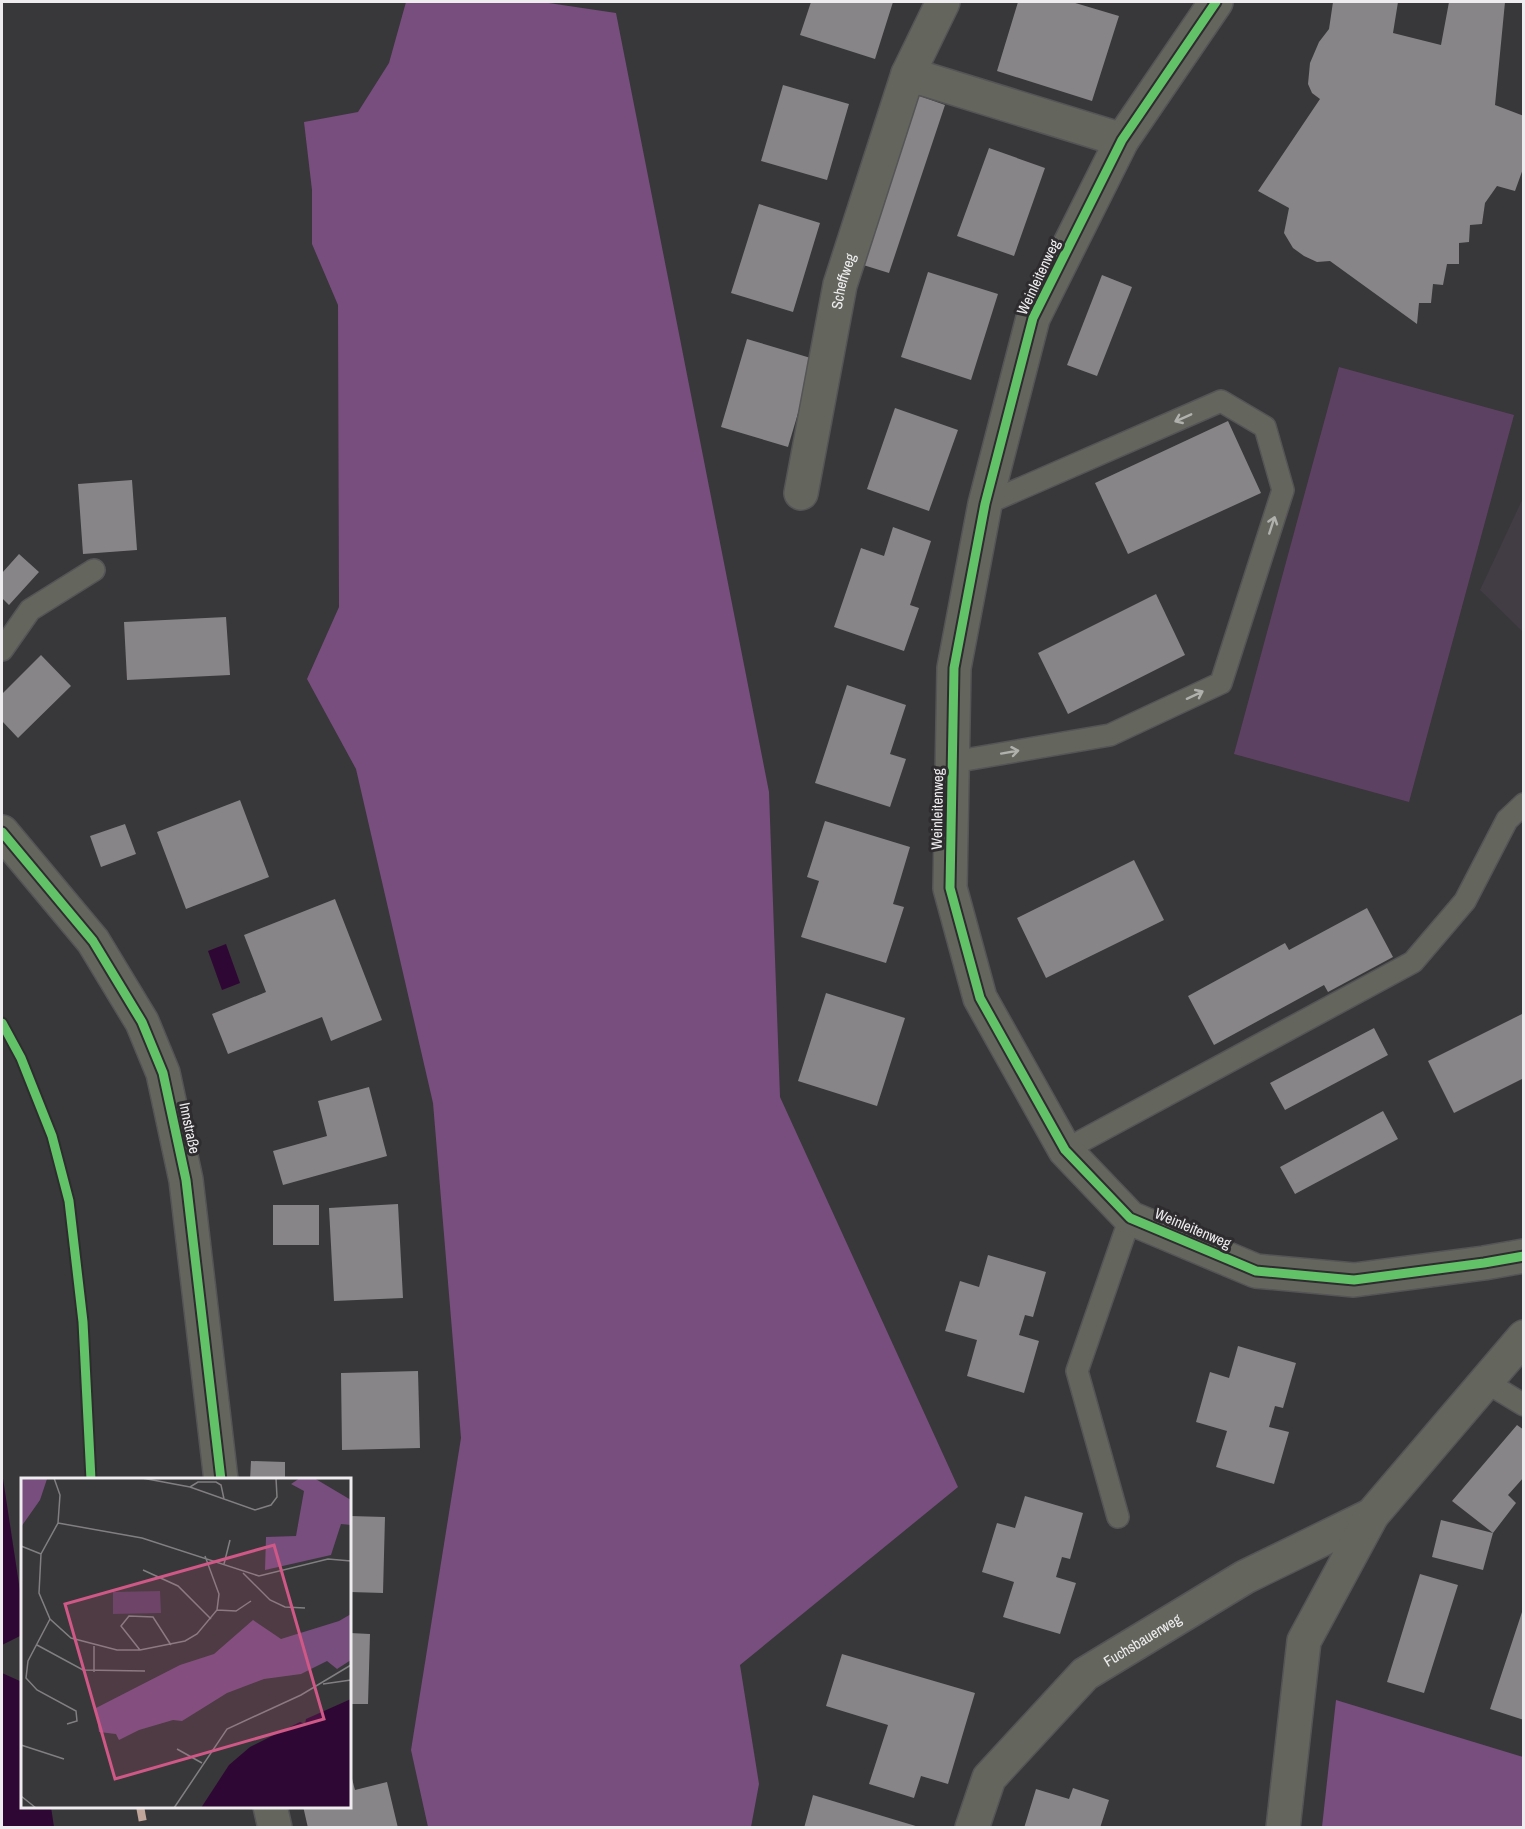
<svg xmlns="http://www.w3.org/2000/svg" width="1525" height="1829" viewBox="0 0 1525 1829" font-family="'Archivo Narrow',sans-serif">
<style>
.built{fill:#423c44}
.green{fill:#5d4163}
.forest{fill:#774e7e}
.water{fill:#2f0735}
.building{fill:#878587}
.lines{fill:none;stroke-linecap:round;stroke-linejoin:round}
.service-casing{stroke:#555456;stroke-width:24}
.minor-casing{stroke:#555456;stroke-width:36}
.service{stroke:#64665e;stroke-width:21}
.minor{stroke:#64665e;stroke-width:33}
.quiet{stroke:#c0a59a;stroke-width:8;stroke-dasharray:15 8;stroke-linecap:butt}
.cycleway-casing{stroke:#2f2c30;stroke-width:13}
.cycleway{stroke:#61c268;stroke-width:9}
.oneway{stroke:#b0b0ad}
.labels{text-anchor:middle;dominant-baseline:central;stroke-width:6;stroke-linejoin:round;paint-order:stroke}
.street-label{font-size:15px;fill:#eeecee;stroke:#2f2c30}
.inset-road{fill:none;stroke:#817f81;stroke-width:1.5}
.view{fill:#cf5887;fill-opacity:0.15;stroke:#cf5887;stroke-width:3}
.inset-edge{fill:none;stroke:#eeecee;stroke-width:3}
</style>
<rect width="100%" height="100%" fill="#383739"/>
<!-- built -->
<path class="built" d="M1523,498V632L1480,590Z"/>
<!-- green -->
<path class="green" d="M1339,367L1514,415L1409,802L1234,754Z"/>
<!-- forest -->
<path class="forest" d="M406,2H542L616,13L769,792L780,1097L958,1487L740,1665L759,1784L751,1827H428L411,1750L461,1438L433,1103L356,769L307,679L339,607L338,305L312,244V190L304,122L358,112L389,63Z
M1336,1700L1523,1757V1827H1322Z"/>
<!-- water -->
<path class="water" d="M226,944L240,983L222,990L208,951Z
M2,1472L22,1604V1635L2,1645Z
M2,1673L22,1682V1722L21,1727L22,1728V1806L51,1807L54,1827H2Z"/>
<!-- building -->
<path class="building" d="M811,2H893L875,59L800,35Z
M1018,2H1072L1119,16L1092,101L997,71Z
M1333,2H1398L1393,33L1441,45L1449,2H1505L1495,105L1524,116V166L1515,191L1497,186L1485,203L1482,224L1470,225L1469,242L1459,243V264H1447L1443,285L1433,284L1431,303H1419L1417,324L1330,261L1317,262L1304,256L1293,248L1284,233L1289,208L1258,191L1320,99L1312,93L1308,84L1310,63L1319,42L1329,29Z
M783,85L849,104L827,180L761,161Z
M917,95L945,105L889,273L860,264Z
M989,148L1045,168L1014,256L957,236Z
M759,204L820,223L793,312L731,293Z
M928,272L998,294L971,380L901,357Z
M1102,275L1132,287L1097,376L1067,365Z
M747,339L814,359L788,447L721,427Z
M895,408L958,430L929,511L867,489Z
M1228,421L1261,493L1128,554L1095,483Z
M132,480L137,550L83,554L78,484Z
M893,527L931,541L910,605L919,608L904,651L834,627L861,548L884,556Z
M19,554L39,572L9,605L2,598V573Z
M1156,594L1185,655L1068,714L1038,653Z
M226,617L230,675L127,680L124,622Z
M41,655L71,686L18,738L2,721V694Z
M847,685L906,705L890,754L906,759L890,807L815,783Z
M240,800L269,877L186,909L157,832Z
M825,821L910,847L893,904L904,907L886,963L801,937L819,881L807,877Z
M125,824L136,854L101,867L90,836Z
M1134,860L1164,920L1046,978L1017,918Z
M335,899L382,1020L331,1041L322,1017L228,1054L212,1014L266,992L244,935Z
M1367,908L1393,957L1328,992L1324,985L1214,1045L1188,996L1285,943L1289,950Z
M826,993L905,1018L877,1106L798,1081Z
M1524,1013V1078L1454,1113L1428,1061Z
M1374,1028L1388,1055L1285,1110L1270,1083Z
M369,1087L387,1156L283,1185L273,1151L327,1136L318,1101Z
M1383,1111L1398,1139L1295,1194L1280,1167Z
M398,1204L403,1298L334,1301L329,1208Z
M273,1205H319V1245H273Z
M988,1255L1046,1272L1033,1317L1025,1315L1019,1335L1039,1341L1024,1393L967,1376L977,1340L945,1331L960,1281L979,1287Z
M1238,1346L1296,1363L1283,1408L1275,1406L1269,1427L1289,1432L1274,1484L1216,1467L1227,1431L1196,1422L1210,1372L1229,1378Z
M418,1371L420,1448L342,1450L341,1373Z
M1517,1425L1524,1430V1477L1508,1495L1516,1503L1493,1533L1452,1501Z
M251,1461L285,1462V1480H250Z
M1025,1496L1083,1513L1070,1559L1062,1557L1056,1577L1076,1583L1060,1634L1003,1617L1014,1582L982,1572L997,1523L1015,1528Z
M350,1516L385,1517L383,1593L350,1592Z
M1441,1520L1493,1533L1483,1570L1432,1557Z
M1420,1574L1458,1585L1424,1693L1387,1682Z
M1523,1609H1524V1720L1490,1709Z
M350,1633L370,1634L368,1704H350Z
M842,1654L975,1693L948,1784L921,1776L914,1798L869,1784L888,1725L826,1706Z
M350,1771L355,1790L387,1782L398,1828H308L303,1806H350Z
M1073,1788L1109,1800L1100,1828H1024L1036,1789L1069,1799Z
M813,1795L919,1827L918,1828H804Z"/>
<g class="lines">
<!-- service casing -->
<g class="service-casing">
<path id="service" d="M2,650L30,610L94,570
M953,762L1110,735L1221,683L1283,490L1265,427L1221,401L985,504
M1065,1150L1413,962L1465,901L1507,820L1524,804
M1486,1382L1524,1405
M1118,1517L1077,1371L1130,1218"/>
</g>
<!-- minor casing -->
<g class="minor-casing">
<g id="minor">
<path d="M1216,2L1122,140L1033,318L985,504L954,668L950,888L980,998L1065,1150L1130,1218L1256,1271L1354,1280L1484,1263L1524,1256"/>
<path d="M908,74L1122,140"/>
<path id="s1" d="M801,493L840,285L908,74L943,2"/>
<path d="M2,832L93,941L142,1022L163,1073L186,1180L221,1480"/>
<path d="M270,1806L275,1828"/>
<path id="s2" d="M972,1828L989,1778L1085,1674L1245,1577L1372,1515"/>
<path d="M1283,1828L1304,1641L1372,1515L1524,1337"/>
</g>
</g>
<!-- service -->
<use href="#service" class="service"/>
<!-- minor -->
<use href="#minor" class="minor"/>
<!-- quiet -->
<path class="quiet" d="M140,1806L144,1828"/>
<!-- cycleway casing -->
<g class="cycleway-casing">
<path id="cycleway" d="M1216,2L1122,140L1033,318L985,504L954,668L950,888L980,998L1065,1150L1130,1218L1256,1271L1354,1280L1484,1263L1524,1256
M2,832L93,941L142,1022L163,1073L186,1180L221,1480
M2,1023L21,1058L52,1136L69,1201L83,1322L91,1480"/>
</g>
<!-- cycleway -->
<use href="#cycleway" class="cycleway"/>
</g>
<!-- one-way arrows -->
<defs><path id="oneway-shaft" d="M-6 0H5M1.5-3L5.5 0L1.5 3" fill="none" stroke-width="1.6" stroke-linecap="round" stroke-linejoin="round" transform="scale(1.5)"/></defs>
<g class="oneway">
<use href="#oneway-shaft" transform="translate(1183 418) rotate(156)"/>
<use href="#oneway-shaft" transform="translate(1272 525) rotate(-72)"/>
<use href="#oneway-shaft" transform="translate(1195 695) rotate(-25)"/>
<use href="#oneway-shaft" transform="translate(1010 752) rotate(-10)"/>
</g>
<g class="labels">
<!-- street labels -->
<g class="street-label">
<text transform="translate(1038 277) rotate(-65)">Weinleitenweg</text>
<text stroke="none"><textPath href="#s1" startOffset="216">Scheffweg</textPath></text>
<text transform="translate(937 809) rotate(-89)">Weinleitenweg</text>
<text transform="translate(190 1128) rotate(78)">Innstraße</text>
<text transform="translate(1193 1228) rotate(23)">Weinleitenweg</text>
<text stroke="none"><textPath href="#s2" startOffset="261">Fuchsbauerweg</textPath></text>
</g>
</g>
<!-- overview -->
<g transform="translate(21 1478)">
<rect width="330" height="330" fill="#383739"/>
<path d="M139,113L140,135L92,136V114Z" fill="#5d4163"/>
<path d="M3,0L26,1L19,22L0,49V2ZM279,0H293L330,22V47L320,46L310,77L244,92L245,59L275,58L283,13L270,6ZM330,136V182L316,191L306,183L280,196L243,201L206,215L161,243L152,242L118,252L98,262L95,256L78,254L75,230L159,187L193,176L232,142L260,161L318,143Z" fill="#774e7e"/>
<path d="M330,221V330H180L208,287L229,269L279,244L284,246L285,241Z" fill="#2f0735"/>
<path class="inset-road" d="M33,0L39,17L37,45L20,76L18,115L29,141L50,160L96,172H119L164,163L176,156L196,132L198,116L184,78M121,0L169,9L234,32L250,27L256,19L255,0M169,9L177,4H195L200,7L203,21M37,45L121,60L238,98L307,81L330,83M0,68L20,76M203,86L209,62M122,92L157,108L190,141M222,95L249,122L264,129L284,130M196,132L215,133L230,123M29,141L7,183L5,200L16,212L55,233L56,243L46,246M16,167L62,192L124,193M119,172L100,148L108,138L132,139L150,167M73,194V168M302,206L330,202M0,267L43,281M156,271L181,285M0,318L15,330M153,330L206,251L280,217L330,187"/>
<path class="view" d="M253,67L303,241L94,301L44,126Z"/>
<rect width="330" height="330" class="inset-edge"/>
</g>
<!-- border -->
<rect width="1525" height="1829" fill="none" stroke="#eeecee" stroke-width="6"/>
</svg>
